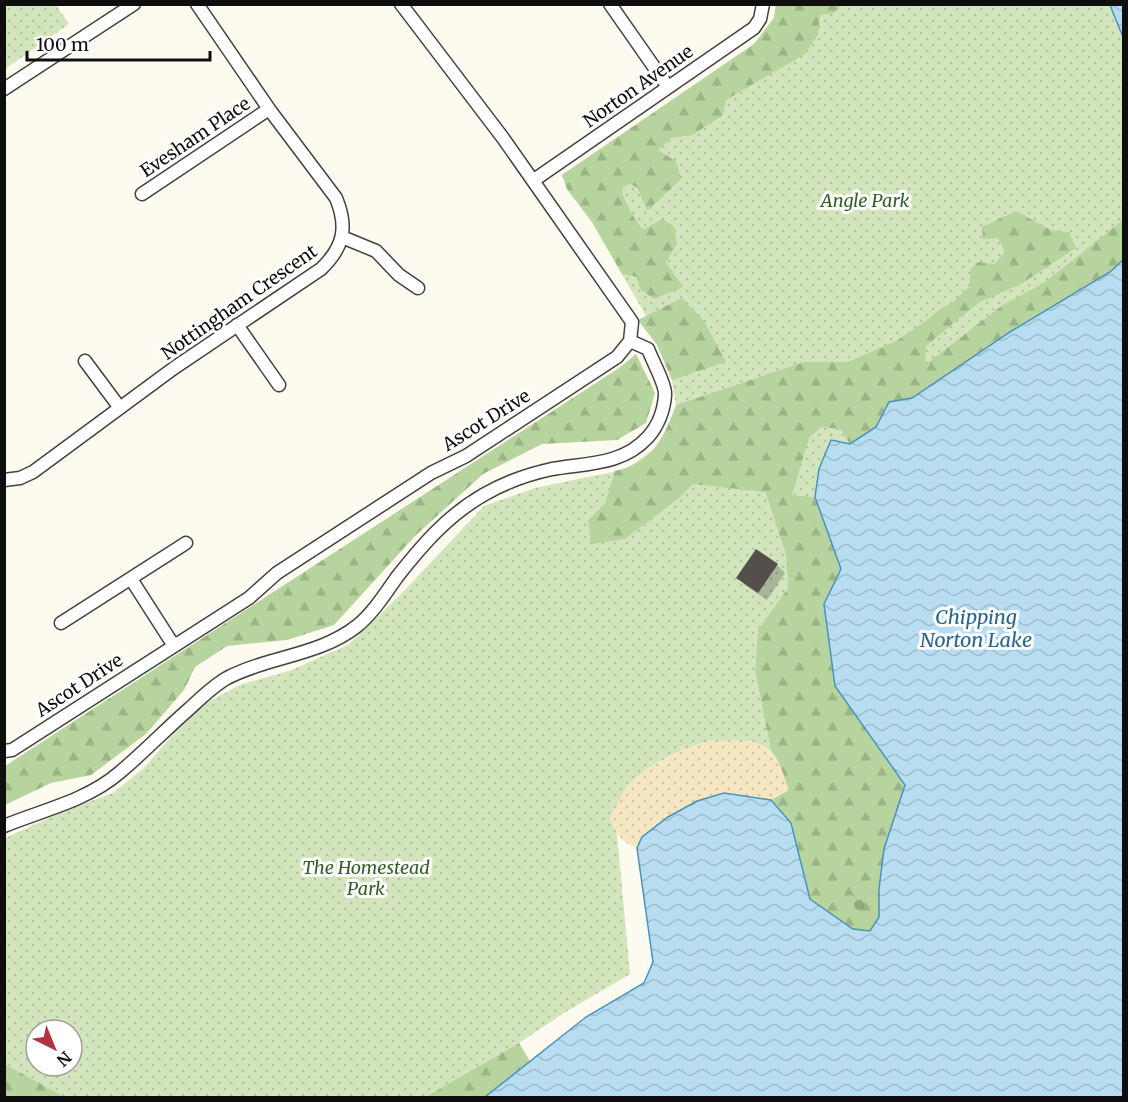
<svg xmlns="http://www.w3.org/2000/svg" width="1128" height="1102" viewBox="0 0 1128 1102" font-family="Merriweather,serif">
<style>
.grass{fill:url(#grass-dots);fill-rule:evenodd}
.forest{fill:url(#forest-firs)}
.sand{fill:url(#sand-dots)}
.water{fill:url(#water-waves);stroke:#4893bf;stroke-width:1.5}
.shadow{fill:#0003}
.building{fill:#554f4b}
.lines{fill:none;stroke-linecap:round;stroke-linejoin:round}
.minor-casing{stroke:#414141;stroke-width:15}
.minor{stroke:#fff;stroke-width:12}
.labels{text-anchor:middle;dominant-baseline:central;stroke-width:6;stroke-linejoin:round;paint-order:stroke}
.street-label{font-size:18px;fill:#0e0e0e;stroke:#fff}
.park-label{font-size:18px;font-style:italic;fill:#325f25;stroke:#fff}
.water-label{font-size:20px;font-style:italic;fill:#246592;stroke:#fff}
</style>
<defs>
<pattern id="grass-dots" width="8" height="8" patternUnits="userSpaceOnUse" patternTransform="scale(1.5)"><rect width="8" height="8" fill="#d3e5bd"/><path d="M2 2h.1M6 6h.1" fill="none" stroke="#b4c3a1" stroke-width="1.8" stroke-linecap="round"/></pattern>
<pattern id="forest-firs" width="22" height="20" patternUnits="userSpaceOnUse" patternTransform="scale(1.5)"><rect width="22" height="20" fill="#b7d49e"/><path d="M5 1l3.5 6h-7zM16 11l3.5 6h-7z" fill="#9cb587"/></pattern>
<pattern id="sand-dots" width="8" height="8" patternUnits="userSpaceOnUse" patternTransform="scale(1.5)"><rect width="8" height="8" fill="#f4e7c1"/><path d="M2 2h.1M6 6h.1" fill="none" stroke="#d0c5a5" stroke-width="1.8" stroke-linecap="round"/></pattern>
<pattern id="water-waves" width="16" height="10" patternUnits="userSpaceOnUse" patternTransform="scale(1.5)"><rect width="16" height="10" fill="#b9ddf0"/><path d="M0 5q4-4 8 0t8 0" fill="none" stroke="#9ebccd"/></pattern>
</defs>
<rect width="100%" height="100%" fill="#fdfaf0"/>
<!-- grass -->
<path class="grass" d="M5,4L56,5L69,24L5,69Z
M776,5H1110L1123,37V260L850,444L831,440L819,469L815,497L765,493L786,555L788,588L758,629L755,671L771,751L751,741L610,816L617,834L630,974L564,1013L519,1043L425,1097H65L5,1064V838L69,809L113,793L144,768L168,740L204,704L242,684L289,671L348,645L402,593L484,506L535,488L627,469L655,448L666,433L676,405L672,380L646,316L592,222L567,189L562,175L754,44L774,18ZM36,1030H72V1066H36Z"/>
<!-- forest -->
<path class="forest" d="M776,4L841,5L834,13L820,15L818,35L805,54L726,100L722,116L692,135L671,138L658,150L676,161L681,179L647,211L638,188L630,184L621,188C625,204 633,217 643,230L662,219L674,226L677,244L666,262L683,287L654,299L640,289L637,277L622,274L592,222L567,189L562,175L754,44L774,18Z
M1016,211L1051,230L1069,232L1076,248L1021,284L978,303L926,346L925,365L1004,304L1044,283L1123,220V260L1110,272L1010,332L912,398L889,402L876,427L850,444L841,429L821,427L809,438L792,495L815,497L841,569L824,604L835,686L905,785L884,849L879,889V917L869,932L853,929L810,899L791,823L771,800L788,789L781,769L771,751L755,671L758,629L788,588L786,555L765,492L693,484L678,499L625,539L591,544L588,520L605,504L615,471C652,463 664,438 676,405L804,362H848L896,341L923,323L940,309L953,302L970,286V270L977,262L995,264L1005,251L998,238L983,239L982,227Z
M682,298L704,321L726,362L672,380L657,345L638,320Z
M636,354L655,393L646,423L617,440L542,444L483,474L415,536L334,625L287,640L227,646L195,667L184,690L146,734L91,775L51,783L5,805V766L619,368Z
M519,1043L530,1061L485,1097H425Z
M5,1064L65,1097H5Z"/>
<!-- sand -->
<path class="sand" d="M709,741C728,741 754,737 770,750C780,759 784,778 789,790L771,800L724,793L642,837L637,848C619,841 617,834 610,816C616,806 622,792 630,783C652,762 680,748 709,741Z"/>
<!-- water -->
<path class="water" d="M1110,5H1123V37Z
M1123,260V1097H485L586,1017L644,983L653,962L637,848L642,837L668,817L697,801L724,793L771,800L791,823L810,899L853,929L870,931L879,917V889L884,849L905,785L835,686L824,604L841,569L815,497L819,469L831,440L850,444L876,427L889,402L912,398L1010,332L1110,272Z"/>
<!-- shadow -->
<path class="shadow" d="M777,565L785,573L767,600L746,586L738,578Z
M854 905a5 5 0 1 1 10 0a5 5 0 1 1-10 0Z"/>
<!-- building -->
<path class="building" d="M756,549L778,564L758,593L736,578Z"/>
<g class="lines">
<!-- minor casing -->
<g class="minor-casing">
<path id="minor" d="M610,4L668,87
M4,89L134,4
M534,180L754,28L760,19L763,4
M142,194L269,109
M342,237L376,251L399,275L418,288
M237,325L279,385
M85,361L120,408
M4,480L20,478L33,472L174,368L321,269C344,247 348,227 336,198L269,109L197,4
M131,579L174,646
M61,623L186,543
M4,751L12,750L249,598L277,573L431,473L466,456L617,357L630,341L632,322L503,138L401,4
M4,826C43,810 86,801 119,773C143,753 165,730 189,709C201,698 213,686 227,678C269,656 319,656 357,626C373,613 385,594 397,577C423,544 448,515 485,494C506,482 529,474 552,469C587,463 623,465 648,437C658,426 664,410 665,395C666,385 652,360 648,349L630,341"/>
</g>
<!-- minor -->
<use href="#minor" class="minor"/>
</g>
<g class="labels">
<!-- street labels -->
<g class="street-label">
<text transform="translate(638 86) rotate(-35)">Norton Avenue</text>
<text transform="translate(195 137) rotate(-34)">Evesham Place</text>
<text transform="translate(239 302) rotate(-35)">Nottingham Crescent</text>
<text transform="translate(486 420) rotate(-32)">Ascot Drive</text>
<text transform="translate(79 685) rotate(-33)">Ascot Drive</text>
</g>
<!-- park labels -->
<g class="park-label">
<text x="865" y="200">Angle Park</text>
<text x="366" y="867">The Homestead<tspan x="366" dy="21">Park</tspan></text>
</g>
<!-- water labels -->
<g class="water-label">
<text x="976" y="616">Chipping<tspan x="976" dy="23">Norton Lake</tspan></text>
</g>
</g>
<!-- border -->
<rect width="1128" height="1102" fill="none" stroke="#0e0e0e" stroke-width="12"/>
<!-- north arrow -->
<g transform="translate(54 1048) rotate(137)"><circle r="28" fill="#ffffff" stroke="#9f9f9f" stroke-width="1.5"/>
<path d="M0-4.5L10 22L0 15L-10 22Z" fill="#af343d"/>
<text y="-9" font-size="16" font-weight="bold" text-anchor="middle" fill="#0e0e0e">N</text>
</g>
<!-- scale -->
<path d="M27 51v9h183v-9" fill="none" stroke="#0e0e0e" stroke-width="3"/>
<text x="36" y="51" font-size="18" fill="#0e0e0e" stroke="#ffffff" stroke-width="4.5" paint-order="stroke">100 m</text>
</svg>
